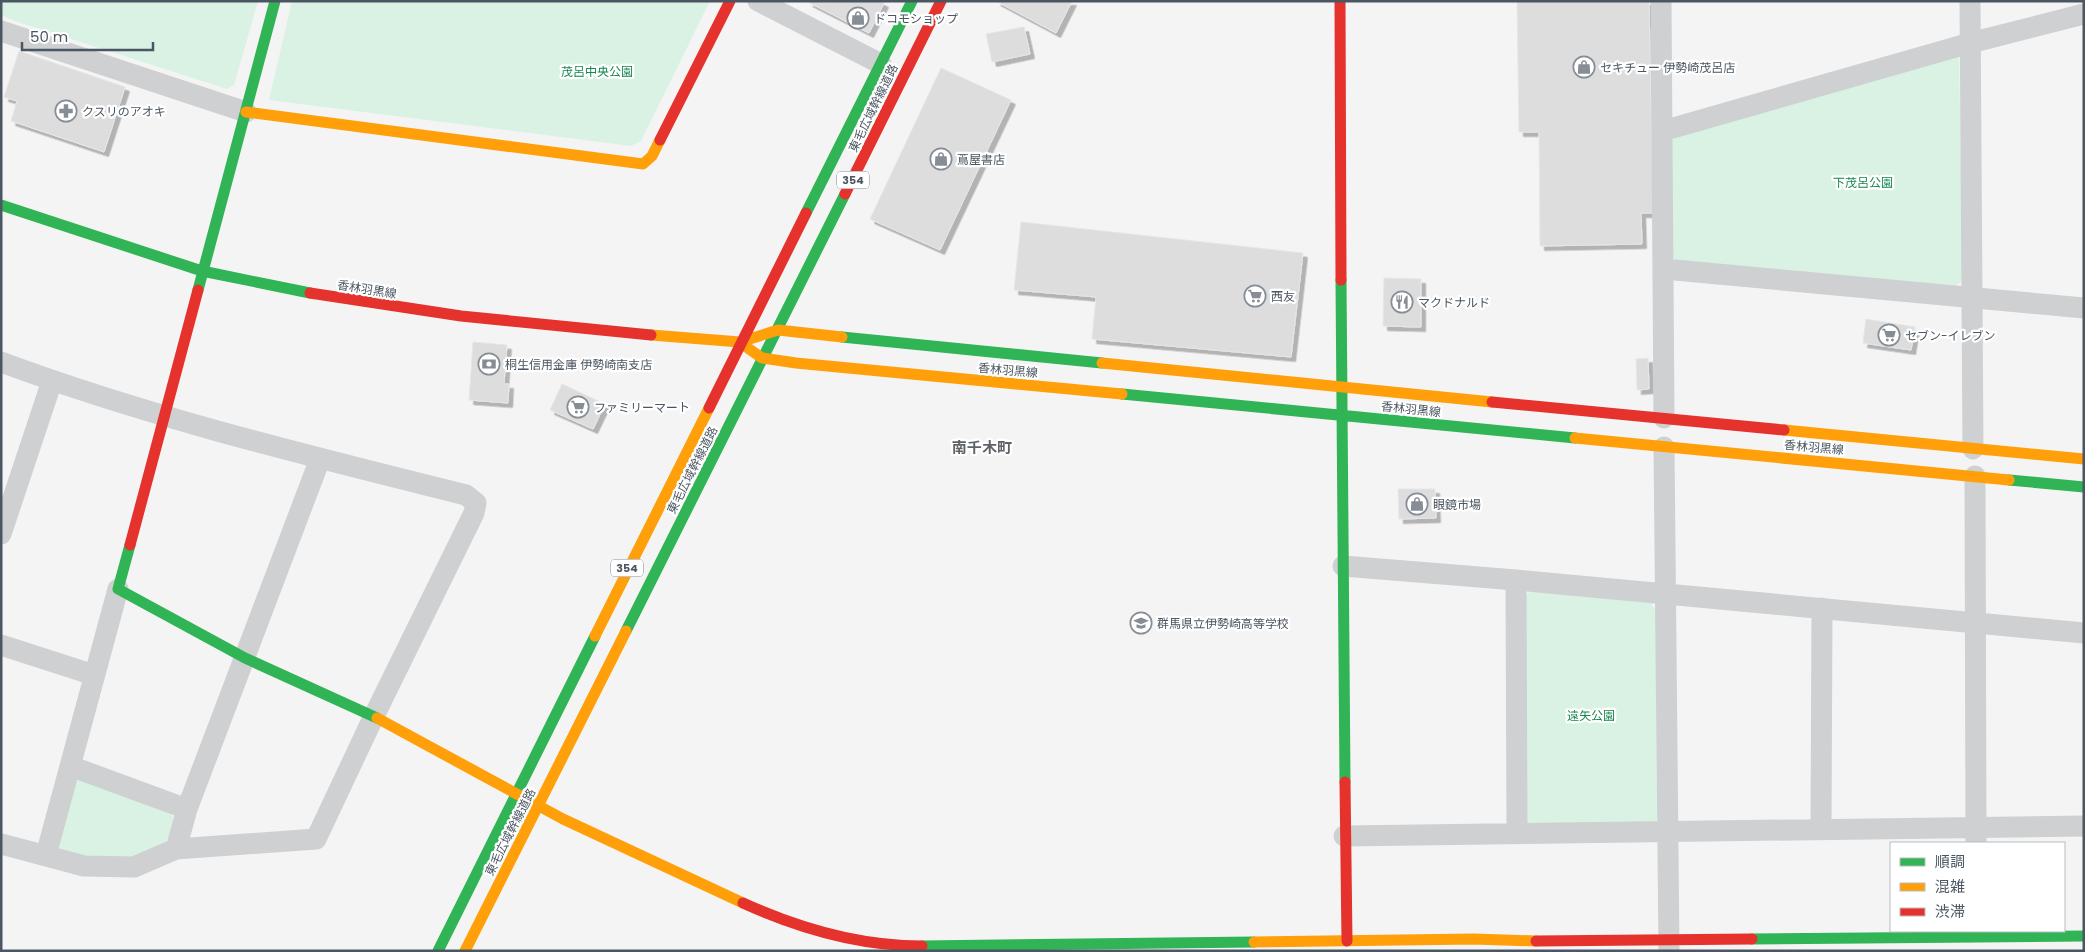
<svg xmlns="http://www.w3.org/2000/svg" width="2085" height="952" viewBox="0 0 2085 952" font-family="Poppins,'Noto Sans JP',sans-serif">
<style>
.green{fill:#d9f2e3}
.building{fill:#ddddde;stroke:#e5e6e7;filter:url(#shadow)}
.lines{fill:none;stroke-linecap:round;stroke-linejoin:round}
.street{stroke:#ced0d2;stroke-width:21}
.fast{stroke:#30b455;stroke-width:11}
.slow{stroke:#ff9f0a;stroke-width:11}
.jam{stroke:#e5322d;stroke-width:11}
.labels{text-anchor:middle;dominant-baseline:central;stroke-width:4.5;stroke-linejoin:round;paint-order:stroke}
.shield{fill:#fff;stroke:#808990;stroke-width:1}
.shield-label{font-size:11px;font-weight:bold;fill:#4a5661}
.poi-label{font-size:12px;fill:#4a5661;stroke:#fff;text-anchor:start}
.park-label{font-size:12px;fill:#17864f;stroke:#fff}
.street-label{font-size:12px;fill:#4a5661;stroke:#fff}
.quarter-label{font-size:15px;font-weight:bold;fill:#5f6368;stroke:#fff}
</style>
<defs>
<filter id="shadow"><feDropShadow dx="4.5" dy="4.5" stdDeviation="0" flood-color="#0004"/></filter>
</defs>
<rect width="100%" height="100%" fill="#f4f4f4"/>
<!-- green -->
<path class="green" d="M1,1H258L234,85L227,89L12,20L1,15Z
M292,1H710L641,141L631,146L269,100Z
M1959,56L1963,280L1954,287L1679,262L1673,258L1671,138Z
M1530,591L1651,603L1656,611L1657,820L1650,825L1528,826L1524,819L1525,596Z
M81,779L172,815L174,821L165,847L140,857L83,859L55,851L74,783Z"/>
<!-- building -->
<path class="building" d="M880,1L884,3L869,33L808,2Z
M996,1H1072L1056,33Z
M1517,1H1649L1653,213H1641L1642,244L1540,246L1539,132H1519Z
M1024,27L1030,54L992,62L986,34Z
M19,51L125,87L104,152L11,121L17,101L4,97Z
M941,68L1011,100L940,250L870,219Z
M1021,222L1303,253L1291,357L1092,339L1096,297L1014,290Z
M1384,278L1421,279V327L1383,326Z
M1866,319L1915,327L1911,350L1863,343Z
M473,342L507,345L504,384H509L508,403L469,400Z
M1648,358L1649,389L1637,390L1636,359Z
M562,384L605,404L593,429L550,410Z
M1398,489H1435L1436,518L1399,519Z"/>
<g class="lines">
<!-- street -->
<path class="street" d="M758,1L881,64
M1661,1L1664,418
M1970,1L1973,449
M1,31L246,112
M1662,128H1673L1970,43L2084,14
M1664,269L2084,308
M1,362C152,418 310,456 466,495L476,503L474,513L374,716L316,839L176,849L134,867L84,866L1,844
M1664,447L1669,951
M1975,476L1976,843
M1,534L52,381
M1343,566L1516,580L2084,633
M1516,580L1517,832
M1,645L94,675
M70,766L187,809L320,459
M1821,829L1822,608
M1344,836L2084,826
M176,849L187,809
M46,855L118,589"/>
<!-- fast -->
<path class="fast" d="M1,205L202,271L310,293
M806,213L912,1
M1341,280L1345,782
M198,290L275,1
M842,337L1102,363
M1122,394L1575,438
M2009,480L2084,487
M130,545L118,589L245,658L377,718
M626,631L845,194
M1752,939L2084,936
M922,946L1254,942
M438,951L595,636"/>
<!-- slow -->
<path class="slow" d="M246,112L643,164L652,156L660,140
M651,335L740,342L778,330L842,337
M745,346L762,358L796,363L1122,394
M1102,363L1492,402
M1784,430L2084,459
M1575,438L2009,480
M595,636L709,408
M377,718L563,819L743,903
M1254,942L1474,939L1536,941
M465,951L626,631"/>
<!-- jam -->
<path class="jam" d="M1340,1L1341,280
M660,140L730,1
M845,194L941,1
M310,293L461,316L651,335
M1492,402L1784,430
M709,408L806,213
M130,545L198,290
M1345,782L1347,941
M743,903C798,928 861,946 922,946
M1536,941L1752,939"/>
</g>
<!-- icons -->
<defs>
<g id="shop-ring" transform="scale(1.125)"><circle r="9.5" fill="#fff" stroke="#868d94" stroke-width="1.5"/><path d="M-5-2.5h2.3a2.7 3.5 0 0 1 5.4 0H5L5.5 6h-11ZM-1.5-2.5h3a1.5 2.3 0 0 0-3 0Z" fill="#868d94"/></g>
<g id="pharmacy-ring" transform="scale(1.125)"><circle r="9.5" fill="#fff" stroke="#868d94" stroke-width="1.5"/><path d="M-2-6h4v4h4v4h-4v4h-4v-4h-4v-4h4Z" fill="#868d94"/></g>
<g id="supermarket-ring" transform="scale(1.125)"><circle r="9.5" fill="#fff" stroke="#868d94" stroke-width="1.5"/><path d="M-6-5.5h2.5l.6 2H6L4.5 2H-2.5L-4.4-4H-6ZM-1.5 3.2a1.3 1.3 0 1 0 .1 0ZM3 3.2a1.3 1.3 0 1 0 .1 0Z" fill="#868d94"/></g>
<g id="restaurant-ring" transform="scale(1.125)"><circle r="9.5" fill="#fff" stroke="#868d94" stroke-width="1.5"/><path d="M-5-6h1v4h1v-4h1v4h1v-4h1v5L-1.5 .5V6h-2V.5L-5-1ZM5-6V6H3V1.5H1.5Q1.5-4 5-6Z" fill="#868d94"/></g>
<g id="bank-ring" transform="scale(1.125)"><circle r="9.5" fill="#fff" stroke="#868d94" stroke-width="1.5"/><path d="M-6-4H6V4H-6ZM0-2.3a2.3 2.3 0 1 0 0 4.6a2.3 2.3 0 1 0 0-4.6Z" fill="#868d94"/></g>
<g id="school-ring" transform="scale(1.125)"><circle r="9.5" fill="#fff" stroke="#868d94" stroke-width="1.5"/><path d="M0-5L7-2L0 1L-7-2ZM-4 1L0 2.5L4 1V4Q0 6-4 4Z" fill="#868d94"/></g>
</defs>
<g fill-rule="evenodd">
<use href="#shop-ring" x="858" y="18"/>
<use href="#shop-ring" x="1584" y="67"/>
<use href="#pharmacy-ring" x="66" y="111"/>
<use href="#shop-ring" x="941" y="159"/>
<use href="#supermarket-ring" x="1255" y="296"/>
<use href="#restaurant-ring" x="1402" y="302"/>
<use href="#supermarket-ring" x="1889" y="335"/>
<use href="#bank-ring" x="489" y="364"/>
<use href="#supermarket-ring" x="578" y="407"/>
<use href="#shop-ring" x="1417" y="504"/>
<use href="#school-ring" x="1141" y="623"/>
</g>
<g class="labels">
<!-- shield labels -->
<g class="shield">
<rect x="837" y="171.5" width="32" height="17" rx="4"/>
<rect x="611" y="559.5" width="32" height="17" rx="4"/>
</g>
<g class="shield-label">
<text x="853" y="180">354</text>
<text x="627" y="568">354</text>
</g>
<!-- poi labels -->
<g class="poi-label">
<text x="874" y="18">ドコモショップ</text>
<text x="1600" y="67">セキチュー 伊勢崎茂呂店</text>
<text x="82" y="111">クスリのアオキ</text>
<text x="957" y="159">蔦屋書店</text>
<text x="1271" y="296">西友</text>
<text x="1418" y="302">マクドナルド</text>
<text x="1905" y="335">セブン-イレブン</text>
<text x="505" y="364">桐生信用金庫 伊勢崎南支店</text>
<text x="594" y="407">ファミリーマート</text>
<text x="1433" y="504">眼鏡市場</text>
<text x="1157" y="623">群馬県立伊勢崎高等学校</text>
</g>
<!-- park labels -->
<g class="park-label">
<text x="597" y="71">茂呂中央公園</text>
<text x="1863" y="182">下茂呂公園</text>
<text x="1591" y="715">遠矢公園</text>
</g>
<!-- street labels -->
<g class="street-label">
<text transform="translate(873 108) rotate(-64)">東毛広域幹線道路</text>
<text transform="translate(367 289) rotate(9)">香林羽黒線</text>
<text transform="translate(1008 370) rotate(5)">香林羽黒線</text>
<text transform="translate(1411 409) rotate(6)">香林羽黒線</text>
<text transform="translate(1814 447) rotate(5)">香林羽黒線</text>
<text transform="translate(692 470) rotate(-63)">東毛広域幹線道路</text>
<text transform="translate(510 832) rotate(-63)">東毛広域幹線道路</text>
</g>
<!-- quarter labels -->
<g class="quarter-label">
<text x="982" y="447">南千木町</text>
</g>
</g>
<!-- border -->
<rect width="2085" height="952" fill="none" stroke="#4a5661" stroke-width="5"/>
<!-- legend -->
<rect x="1890" y="842" width="175" height="90" fill="#ffffff" stroke="#b7bbc0"/>
<rect x="1900" y="858" width="25" height="8" fill="#30b455" stroke="#b7bbc0"/>
<text x="1935" y="867" font-size="15" fill="#4a5661">順調</text>
<rect x="1900" y="883" width="25" height="8" fill="#ff9f0a" stroke="#b7bbc0"/>
<text x="1935" y="892" font-size="15" fill="#4a5661">混雑</text>
<rect x="1900" y="908" width="25" height="8" fill="#e5322d" stroke="#b7bbc0"/>
<text x="1935" y="917" font-size="15" fill="#4a5661">渋滞</text>
<!-- scale -->
<path d="M22 42v8h131v-8" fill="none" stroke="#4a5661" stroke-width="2.5"/>
<text x="30" y="42" font-size="15" fill="#4a5661" stroke="#ffffff" stroke-width="4" paint-order="stroke">50 m</text>
</svg>
